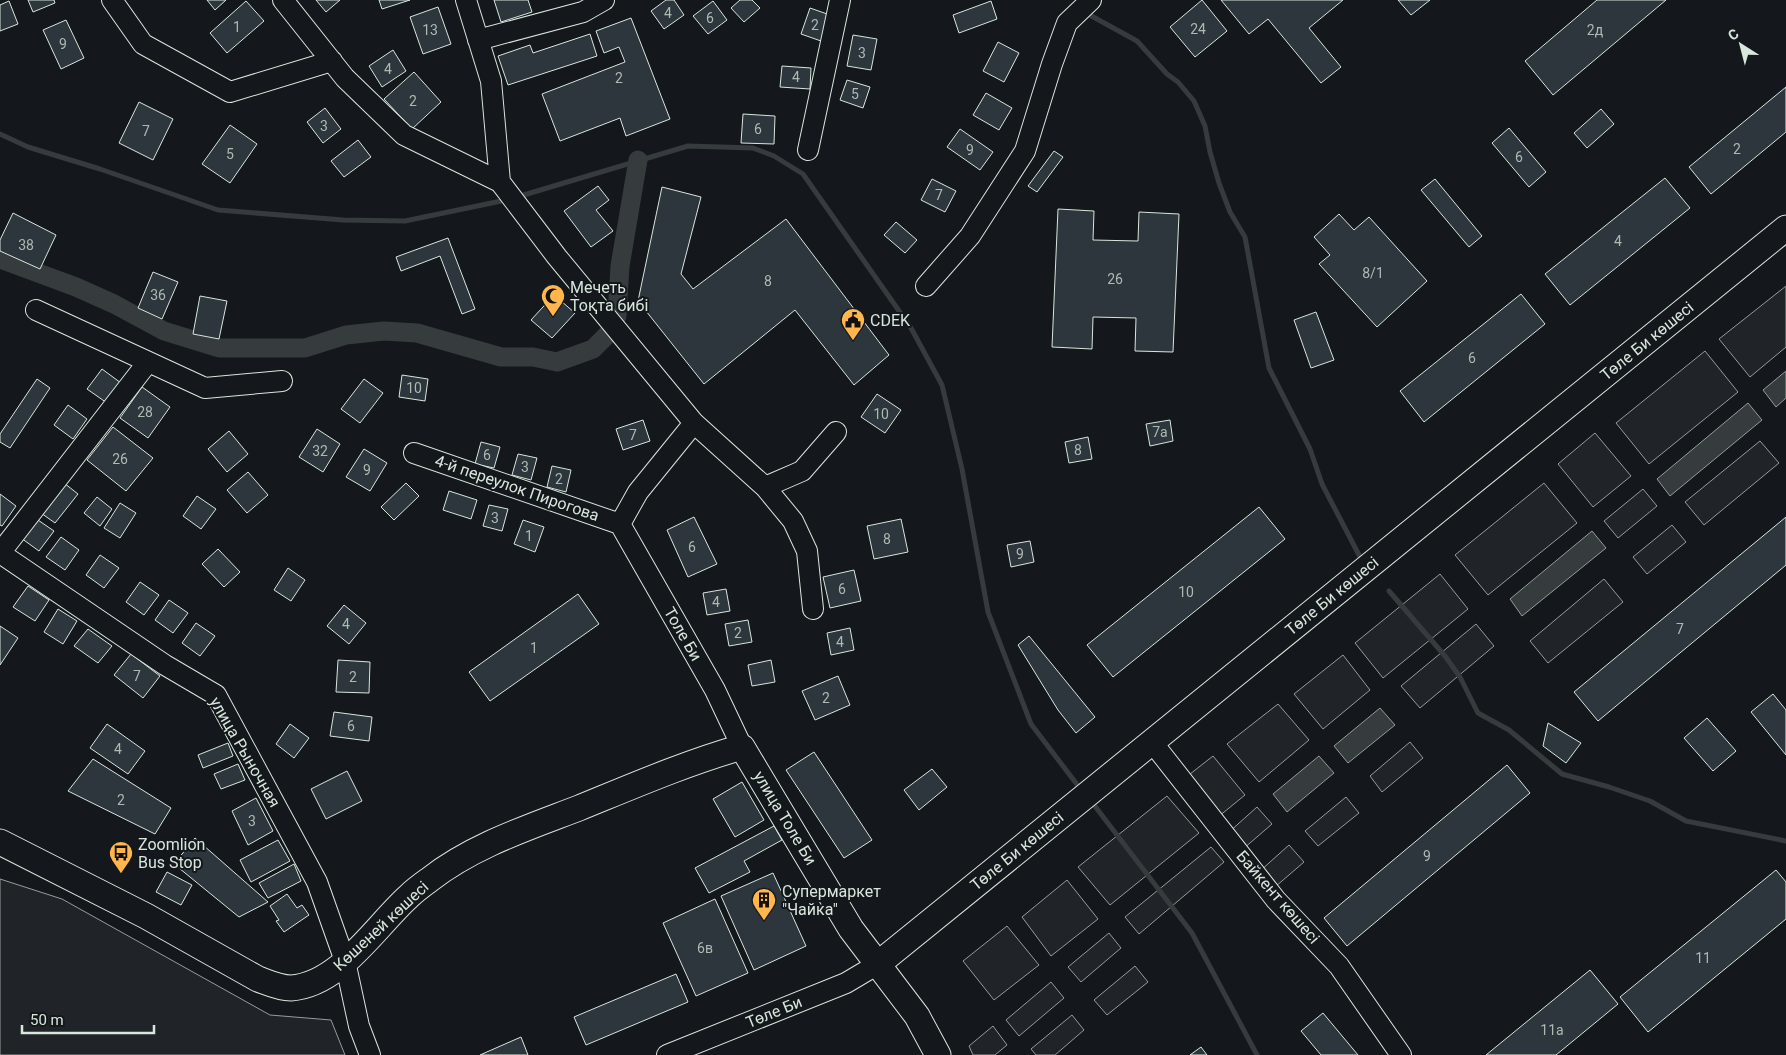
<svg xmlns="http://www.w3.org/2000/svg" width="1786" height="1055" viewBox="0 0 1786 1055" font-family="Roboto,sans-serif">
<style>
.green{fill:#202428;stroke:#939e99}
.water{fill:#363b3e;stroke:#939e99}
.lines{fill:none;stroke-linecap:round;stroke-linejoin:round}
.stream{stroke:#363b3e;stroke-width:5}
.canal{stroke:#363b3e;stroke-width:19}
.building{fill:#2c363c;stroke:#d8e6dc}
.minor-casing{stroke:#d8e6dc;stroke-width:22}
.major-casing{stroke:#d8e6dc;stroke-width:27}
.minor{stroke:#14181c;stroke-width:20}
.major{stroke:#14181c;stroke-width:25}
.labels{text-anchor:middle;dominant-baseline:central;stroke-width:4;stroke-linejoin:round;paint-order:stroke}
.number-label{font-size:14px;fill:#adbab4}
.poi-label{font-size:16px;fill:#d8e6dc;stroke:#14181c;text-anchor:start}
.street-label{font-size:16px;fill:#d8e6dc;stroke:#14181c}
</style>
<rect width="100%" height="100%" fill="#14181c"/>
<!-- green -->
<path class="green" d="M1786,286V347L1750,377L1719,339Z
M1705,351L1738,392L1649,464L1616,423Z
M1595,433L1631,476L1593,507L1558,464Z
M1760,441L1779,463L1704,525L1685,502Z
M1544,483L1577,523L1488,595L1455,555Z
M1643,489L1657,506L1618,538L1604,521Z
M1672,525L1686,542L1647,574L1633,557Z
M1440,574L1468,609L1383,678L1355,643Z
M1604,579L1623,602L1548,663L1530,641Z
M1476,624L1494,646L1420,708L1401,686Z
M1343,655L1370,690L1323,729L1294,694Z
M1278,704L1309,740L1259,782L1227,744Z
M1410,742L1423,758L1382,792L1370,776Z
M1213,756L1245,795L1218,817L1185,778Z
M1167,796L1199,833L1110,905L1078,867Z
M1346,797L1359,813L1318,846L1305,831Z
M1257,807L1272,824L1243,849L1228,833Z
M1289,845L1304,862L1275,887L1260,871Z
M1211,847L1224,862L1139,934L1125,917Z
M0,879L62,899L270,1015L331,1020L345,1055H0Z
M1067,880L1098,919L1051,956L1022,917Z
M1007,926L1039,965L994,1000L963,961Z
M1109,933L1121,948L1081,982L1068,967Z
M1135,966L1148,982L1107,1015L1094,1000Z
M1051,982L1064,998L1019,1036L1006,1020Z
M1072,1015L1084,1030L1055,1055H1036L1031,1049Z
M993,1026L1007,1045L995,1055H973L969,1046Z"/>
<!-- water -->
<path class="water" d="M1786,371V398L1776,407L1763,390Z
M1748,403L1762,420L1670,496L1657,479Z
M1592,531L1606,548L1522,616L1510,599Z
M1380,708L1395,725L1348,763L1334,746Z
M1319,756L1334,773L1287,812L1273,794Z"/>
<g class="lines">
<!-- stream -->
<path class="stream" d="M1086,13L1137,41L1167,74L1178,82L1194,101L1205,126L1210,152L1219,183L1230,212L1245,237L1269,368L1310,449L1322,484L1360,557
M0,134L28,147L100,169L218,210L343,220L405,221L506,200
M517,197L688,146L753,148L774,156L803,174L911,328L942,385L962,469L988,612L1031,724L1082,791
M1389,591L1445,656L1460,677L1478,713L1509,730L1562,774L1609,787L1650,801L1686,821L1786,841
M1091,801L1192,933L1257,1055"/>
<!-- canal -->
<path class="canal" d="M0,259L76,287L114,304L164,331L219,348H305L346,335L384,331L417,333L501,357H533L557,362L593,349L609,333L617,316L620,266L638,160"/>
</g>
<!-- building -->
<path class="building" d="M28,0H54L55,3L33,12Z
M207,0H226L215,10Z
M316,0H340L326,12Z
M379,0H410L382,9Z
M494,0H528L532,12L501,22Z
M666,0H674L684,15L664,29L651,11Z
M740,0H752L760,8L744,22L731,8Z
M1202,0L1227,31L1195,57L1170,27Z
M1221,0H1343L1309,28L1341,67L1321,83L1268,19L1249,34Z
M1398,0H1430L1411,15Z
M1597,0H1666L1553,95L1525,61Z
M9,1L18,24L0,31V5Z
M246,1L264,21L227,53L210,33Z
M713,1L727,20L708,34L693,16Z
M991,1L997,19L959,33L953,15Z
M438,7L451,44L423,54L410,17Z
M810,8L830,15L821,41L801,34Z
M631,18L670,119L626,136L620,118L560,141L542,94L625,62L619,47L604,53L596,31Z
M66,20L84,58L61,69L43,30Z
M590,34L597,56L508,85L498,56L530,45L533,53Z
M853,35L877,39L871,70L847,66Z
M998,42L1019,53L1004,82L983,71Z
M393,50L406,71L382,87L369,66Z
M782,66L811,68L810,89L780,87Z
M414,72L441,102L412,129L384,99Z
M847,80L870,87L863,108L840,100Z
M1786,87V132L1711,194L1689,167Z
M986,93L1012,108L999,130L973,115Z
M139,102L173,119L153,160L119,143Z
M325,108L341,129L323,143L307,122Z
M1601,109L1614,124L1587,148L1574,133Z
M743,114L775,116L774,144L741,143Z
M230,125L257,144L230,183L202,164Z
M1509,128L1546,172L1529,187L1492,143Z
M960,129L993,152L980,170L947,147Z
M358,140L371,157L344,177L331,161Z
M1054,151L1063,157L1037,192L1028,186Z
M1665,178L1690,208L1570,305L1545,274Z
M932,179L956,191L945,212L921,200Z
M1435,179L1482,236L1469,247L1421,190Z
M598,186L609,200L596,210L613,231L591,247L564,211Z
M662,187L701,197L681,274L693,289L786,219L889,355L854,385L795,310L704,384L638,301Z
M1058,209L1094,211L1093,240L1138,241L1139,212L1179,214L1173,352L1135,351L1136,318L1093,317L1092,349L1052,347Z
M13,213L56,235L40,269L0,251V240Z
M1339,214L1354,230L1369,217L1427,281L1377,327L1319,264L1330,255L1314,237Z
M896,222L917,240L905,253L884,235Z
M448,238L475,309L462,314L440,256L401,271L396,257Z
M153,272L178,282L162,319L138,308Z
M1521,294L1545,324L1424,422L1400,391Z
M554,295L575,313L552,338L531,320Z
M200,296L227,301L219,339L193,334Z
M1316,312L1334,360L1311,368L1294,320Z
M102,369L121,383L107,403L87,389Z
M402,375L428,379L425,401L399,397Z
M37,379L50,388L10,448L0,442V434Z
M364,379L383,393L360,423L341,409Z
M142,387L170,407L148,438L120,418Z
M877,394L901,410L885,433L861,417Z
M68,405L87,419L73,439L54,425Z
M643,420L650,441L623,450L616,429Z
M1170,420L1173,441L1150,446L1146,424Z
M113,427L153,458L126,491L87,460Z
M317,429L340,444L323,472L299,457Z
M229,431L248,454L227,472L208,449Z
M1088,437L1092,459L1069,463L1065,442Z
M481,442L500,447L494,468L475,464Z
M364,449L387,463L370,491L346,477Z
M518,454L537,458L531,480L512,475Z
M552,466L571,470L566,492L547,487Z
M248,472L268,495L247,513L227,490Z
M64,483L78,494L55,523L41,513Z
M406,483L419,496L394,520L381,507Z
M449,491L477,500L471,519L443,510Z
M0,494L16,506L2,526L0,525Z
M197,496L216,509L201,529L183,516Z
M97,497L112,509L100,526L84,513Z
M120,503L136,513L120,538L104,528Z
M489,505L508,509L502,531L483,526Z
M1259,507L1285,539L1113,677L1087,645Z
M694,517L717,564L688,577L667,530Z
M1786,517V565L1598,721L1574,692Z
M35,518L54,531L39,551L21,538Z
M901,519L908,552L874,559L867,526Z
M523,520L544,527L535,552L514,544Z
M61,537L79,550L65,570L46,557Z
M1030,541L1034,562L1011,567L1007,545Z
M218,549L240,572L224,587L202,564Z
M100,555L119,568L104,588L86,575Z
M288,568L305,580L291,601L274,590Z
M854,570L861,601L830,608L823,577Z
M140,582L159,595L144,615L126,602Z
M28,586L49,600L35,621L13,607Z
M726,589L730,611L707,615L703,593Z
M578,594L599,624L490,701L469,672Z
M169,600L188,613L173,633L155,620Z
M344,605L366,623L349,644L327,626Z
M58,609L77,621L63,644L44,632Z
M748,620L752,642L729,646L725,624Z
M196,623L215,636L200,656L182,643Z
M0,626L18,638L0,665Z
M850,628L854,650L831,655L827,633Z
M88,629L112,646L98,663L74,646Z
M1029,636L1095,717L1076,733L1058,710L1018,645Z
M131,654L160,676L143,698L114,675Z
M338,660L370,662L369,693L336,692Z
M771,660L775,682L752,686L748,665Z
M838,676L850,705L815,720L802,691Z
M1773,694L1786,710V755L1751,712Z
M334,712L372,717L369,741L330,736Z
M1707,718L1736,751L1713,771L1684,738Z
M1548,723L1581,743L1566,763L1543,746Z
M107,724L145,751L128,774L90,748Z
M290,724L309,738L294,758L276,744Z
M228,743L233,756L203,768L198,755Z
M814,752L872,840L844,858L786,770Z
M93,759L171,808L155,834L68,791Z
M238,764L245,780L221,789L214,774Z
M1507,765L1530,793L1347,946L1324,918Z
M932,769L947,787L919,810L904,790Z
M347,771L362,801L326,819L311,789Z
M742,782L764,820L735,837L713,799Z
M256,798L273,831L248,845L232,811Z
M774,826L782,840L744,861L750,872L709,893L695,868Z
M195,838L268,902L239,917L174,864Z
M278,840L290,861L251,882L240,860Z
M294,864L301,881L268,898L259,883Z
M1776,870L1786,882V919L1648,1032L1620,997Z
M167,872L192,885L181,905L156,892Z
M773,873L806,946L754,970L721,896Z
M287,894L297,908L302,905L309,915L284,932L276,921L279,920L270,906Z
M715,899L748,973L696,996L663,923Z
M1590,970L1618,1004L1556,1055H1486Z
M676,974L688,1002L586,1045L574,1017Z
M1323,1013L1358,1055H1321L1301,1031Z
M521,1037L528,1055H480Z
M1201,1047L1207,1055H1190Z"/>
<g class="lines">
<!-- minor casing -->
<g class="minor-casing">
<path id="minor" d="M112,0L143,44L230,92L332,61
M283,0L345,78L404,135L500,182L557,257L694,423L765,487L802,471L836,432
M466,0L491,81L500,182
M478,40L583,12L604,0
M808,150L840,0
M926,286L970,236L1025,151L1052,64L1067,23L1091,0
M36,310L205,388L282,381
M414,453L620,524
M765,487L793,521L807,551L813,609
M620,524L715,690L742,747
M620,524L638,492L694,423
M0,553L165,665L216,695L317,882L345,961L359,1026L370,1055
M0,553L148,362
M1152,742L1276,900L1339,966L1401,1055
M667,1055L846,983L878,964"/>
</g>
<!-- major casing -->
<g class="major-casing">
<path id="major" d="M0,842L146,916L258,979C269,983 279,988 291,988C339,985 375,927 408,897C414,891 422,885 429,880C472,846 527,828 579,808C633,786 686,763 742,747L851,929L917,1016L938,1055
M878,964L1786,228"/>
</g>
<!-- minor -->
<use href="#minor" class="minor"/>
<!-- major -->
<use href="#major" class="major"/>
</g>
<!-- icons -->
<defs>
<g id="mosque-pin" transform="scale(1.25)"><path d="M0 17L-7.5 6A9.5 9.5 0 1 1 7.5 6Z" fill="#ffb74d" stroke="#14181c"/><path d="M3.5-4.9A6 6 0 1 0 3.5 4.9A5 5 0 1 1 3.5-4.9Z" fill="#111"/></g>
<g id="civic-pin" transform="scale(1.25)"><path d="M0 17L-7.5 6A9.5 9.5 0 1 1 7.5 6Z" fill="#ffb74d" stroke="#14181c"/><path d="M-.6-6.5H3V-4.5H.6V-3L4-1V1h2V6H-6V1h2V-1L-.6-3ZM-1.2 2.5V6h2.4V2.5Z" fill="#111"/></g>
<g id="bus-pin" transform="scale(1.25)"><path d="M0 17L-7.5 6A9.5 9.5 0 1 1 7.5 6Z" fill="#ffb74d" stroke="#14181c"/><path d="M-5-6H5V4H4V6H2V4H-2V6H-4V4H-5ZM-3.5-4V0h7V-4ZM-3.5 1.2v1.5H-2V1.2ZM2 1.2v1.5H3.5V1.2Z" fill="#111"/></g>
<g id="building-pin" transform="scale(1.25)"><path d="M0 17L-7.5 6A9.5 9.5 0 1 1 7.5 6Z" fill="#ffb74d" stroke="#14181c"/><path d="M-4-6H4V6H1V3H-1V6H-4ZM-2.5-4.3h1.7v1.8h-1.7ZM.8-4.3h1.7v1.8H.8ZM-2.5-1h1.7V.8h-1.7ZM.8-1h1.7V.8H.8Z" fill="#111"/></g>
</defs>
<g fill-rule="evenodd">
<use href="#mosque-pin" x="553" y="296"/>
<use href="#civic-pin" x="853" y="320"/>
<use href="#bus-pin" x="121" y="853"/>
<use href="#building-pin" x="764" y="900"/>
</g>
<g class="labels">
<!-- number labels -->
<g class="number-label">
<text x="668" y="13">4</text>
<text x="710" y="18">6</text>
<text x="815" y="25">2</text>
<text x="237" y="27">1</text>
<text x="1198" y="29">24</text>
<text x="430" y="30">13</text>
<text x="1595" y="30">2д</text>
<text x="63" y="44">9</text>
<text x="862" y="53">3</text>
<text x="388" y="69">4</text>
<text x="796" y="77">4</text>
<text x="619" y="78">2</text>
<text x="855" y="94">5</text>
<text x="413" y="101">2</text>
<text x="324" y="126">3</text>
<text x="758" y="129">6</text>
<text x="146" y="131">7</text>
<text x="1737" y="149">2</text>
<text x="970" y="150">9</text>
<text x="230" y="154">5</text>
<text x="1519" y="157">6</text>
<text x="939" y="195">7</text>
<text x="1618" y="241">4</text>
<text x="26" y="245">38</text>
<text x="1373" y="273">8/1</text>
<text x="1115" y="279">26</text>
<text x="768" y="281">8</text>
<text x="158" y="295">36</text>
<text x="1472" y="358">6</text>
<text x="414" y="388">10</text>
<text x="145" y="412">28</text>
<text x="881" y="414">10</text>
<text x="1160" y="432">7а</text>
<text x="633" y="435">7</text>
<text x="1078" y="450">8</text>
<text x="320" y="451">32</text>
<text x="487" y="455">6</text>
<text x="120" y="459">26</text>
<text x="525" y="467">3</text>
<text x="367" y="470">9</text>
<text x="559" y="479">2</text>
<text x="495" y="518">3</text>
<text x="529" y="536">1</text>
<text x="887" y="539">8</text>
<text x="692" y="547">6</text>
<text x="1020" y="554">9</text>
<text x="842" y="589">6</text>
<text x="1186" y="592">10</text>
<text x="716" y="602">4</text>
<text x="346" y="624">4</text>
<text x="1680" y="629">7</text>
<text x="738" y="633">2</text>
<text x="840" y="642">4</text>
<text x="534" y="648">1</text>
<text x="137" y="676">7</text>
<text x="353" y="677">2</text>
<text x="826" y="698">2</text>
<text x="351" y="726">6</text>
<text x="118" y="749">4</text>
<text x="121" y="800">2</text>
<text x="252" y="821">3</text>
<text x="1427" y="856">9</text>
<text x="705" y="948">6в</text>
<text x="1703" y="958">11</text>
<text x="1552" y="1030">11а</text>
</g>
<!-- poi labels -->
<g class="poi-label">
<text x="570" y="287">Мечеть<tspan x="570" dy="18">Тоқта бибі</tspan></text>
<text x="870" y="320">CDEK</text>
<text x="138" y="844">Zoomlion<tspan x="138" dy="18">Bus Stop</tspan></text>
<text x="782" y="891">Супермаркет<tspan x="782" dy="18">"Чайка"</tspan></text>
</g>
<!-- street labels -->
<g class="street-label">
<text transform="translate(1647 341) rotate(-39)">Төле Би көшесі</text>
<text transform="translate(517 488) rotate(19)">4-й переулок Пирогова</text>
<text transform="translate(1332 596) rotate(-39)">Төле Би көшесі</text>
<text transform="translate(683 634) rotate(60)">Толе Би</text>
<text transform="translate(245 752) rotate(60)">улица Рыночная</text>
<text transform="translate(785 818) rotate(59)">улица Толе Би</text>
<text transform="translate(1017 851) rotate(-39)">Төле Би көшесі</text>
<text transform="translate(1278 897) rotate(49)">Байкент көшесі</text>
<text transform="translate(381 926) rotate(-43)">Көшеней көшесі</text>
<text transform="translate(774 1012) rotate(-22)">Төле Би</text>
</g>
</g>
<!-- north arrow -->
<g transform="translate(1741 45) rotate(324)" stroke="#14181c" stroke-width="4" paint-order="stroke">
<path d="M0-4L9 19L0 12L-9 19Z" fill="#d8e6dc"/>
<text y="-8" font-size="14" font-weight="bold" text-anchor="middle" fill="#d8e6dc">С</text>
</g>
<!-- scale -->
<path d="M22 1025v8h132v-8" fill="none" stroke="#d8e6dc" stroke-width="2.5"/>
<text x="30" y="1025" font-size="15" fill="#d8e6dc" stroke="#14181c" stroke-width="4" paint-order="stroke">50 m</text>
</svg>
